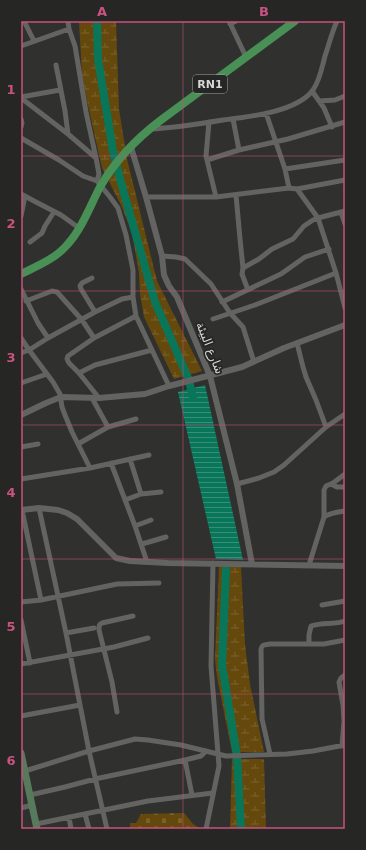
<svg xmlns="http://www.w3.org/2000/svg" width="366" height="850" viewBox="0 0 366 850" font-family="'DejaVu Sans',Cairo,sans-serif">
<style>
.wetland{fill:url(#wetland-marsh)}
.cemetery{fill:url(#cemetery-stones)}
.water{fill:url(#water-rules)}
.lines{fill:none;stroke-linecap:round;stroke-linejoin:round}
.river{stroke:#09765a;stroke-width:8}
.minor{stroke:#636461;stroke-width:5}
.tertiary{stroke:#636461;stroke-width:6}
.secondary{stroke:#567a5b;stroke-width:7}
.primary{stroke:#499056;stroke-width:8}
.grid{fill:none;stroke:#c85280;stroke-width:1;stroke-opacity:0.55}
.labels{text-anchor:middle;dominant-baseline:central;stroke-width:3.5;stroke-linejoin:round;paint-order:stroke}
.shield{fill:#262724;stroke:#a2a3a1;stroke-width:1}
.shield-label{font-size:11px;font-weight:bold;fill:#d7d8d6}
.street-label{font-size:12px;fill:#d7d8d6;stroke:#262724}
.neatline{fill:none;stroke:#c85280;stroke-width:1.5}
.grid-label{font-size:13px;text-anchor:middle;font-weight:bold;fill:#c85280}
</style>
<defs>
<pattern id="wetland-marsh" width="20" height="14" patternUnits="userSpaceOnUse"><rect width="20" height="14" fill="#65480b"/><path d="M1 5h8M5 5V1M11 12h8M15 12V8" fill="none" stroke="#7a622e"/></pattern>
<pattern id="cemetery-stones" width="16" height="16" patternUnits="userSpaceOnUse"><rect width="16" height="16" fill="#65480b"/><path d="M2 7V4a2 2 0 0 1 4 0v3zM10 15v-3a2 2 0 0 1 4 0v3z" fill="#7a622e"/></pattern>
<pattern id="water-rules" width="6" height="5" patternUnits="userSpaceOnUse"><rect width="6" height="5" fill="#09765a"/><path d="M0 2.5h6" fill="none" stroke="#388f79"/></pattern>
</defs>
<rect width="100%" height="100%" fill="#30312e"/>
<!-- wetland -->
<path class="wetland" d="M79,21H116L119,109L127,159L157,281L202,371L174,379L144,317L140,294L139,273L132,233L121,205L102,168L87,101L82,75Z
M219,567H241L245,645L250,684L264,752H232L217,677L215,659Z
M232,759H264L266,829H230Z"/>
<!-- cemetery -->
<path class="cemetery" d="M184,813L193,824L201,829H130V823H136L141,814Z"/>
<!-- water -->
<path class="water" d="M205,385L243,560L216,559L178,392Z"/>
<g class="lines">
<!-- river -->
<path class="river" d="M97,21L98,59L113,151L120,179L155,302L189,380L193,398
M226,570L222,665L237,756L241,829"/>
<!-- minor -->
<path class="minor" d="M24,21L34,41
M68,21L69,29L75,46L86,112L96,158
M229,21L246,57
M230,24L236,21
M21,46L69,29
M56,65L65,111L68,134
M312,91L324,108L332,127
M21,97L60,90
M21,98L68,134L96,158L99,174L97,181
M319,101L335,100L345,96
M266,113L285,169L289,188
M21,119L22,123L21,127
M233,119L239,150
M209,122L206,156L216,197
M150,129C174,128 199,124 223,120C248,117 297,112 313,90C320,80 322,67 325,56C329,44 332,32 337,21
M21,138L59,160L83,176L97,181L110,197L118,208L126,235L133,270V297L136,316L169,386
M207,160L239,150L288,139L345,122
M285,169L345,160
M297,189L318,218L345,211
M21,194L34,201L61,215L79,228
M236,195L240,239L243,268L242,274L248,290
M146,197H216L289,188L297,189L345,180
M341,212L345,224
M21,216L25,196
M30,242L42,233L45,226L54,212
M162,256L176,257L185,259L211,284L230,313L243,327L254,362
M243,268L259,259L272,249L293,239L304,226L313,220L318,218L336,273L345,308
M92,278L82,283L80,286L81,289L95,312
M21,289L38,323L48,338
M26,301L52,291L57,292L82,320L94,338
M222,302L281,274L305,257L329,249
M213,319L255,305L336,273
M21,338L29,350L53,382L60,394L62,407L65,415L72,432L90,468
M297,343L303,367L306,377L316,400L326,427
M21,353L29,350L48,338L95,312L122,299L133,297
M79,373L95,365L152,350
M21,383L47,374
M92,398L108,427
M99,398L79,373L69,363L67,359L68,356L94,338L136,316
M78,444L108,427L136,419
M21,447L38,444
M130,459L141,494
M111,463L135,526L147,562
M21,479L90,468L149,455
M237,484L259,478L274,472L284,465L326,427L345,414
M331,484L337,487H345
M125,500L141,494L161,492
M39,508L66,633L89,751L107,829
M22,510L41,600
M324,517V490L326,486L333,483L345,474
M135,526L151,520
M142,544L166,537
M309,565L324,517C330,513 337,512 345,511
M21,602L41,600L117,584L159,583
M322,605L345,601
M21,620L30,663
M66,633L94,628
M309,644V635L311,626C323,622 334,625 345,621
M21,664L114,647L148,638
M117,712L112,682L99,630C99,626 99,624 102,623L133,616
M21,716L80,705
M342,746L344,721L343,705L339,682L341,678L345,675
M270,754L262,719L261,649C262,644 265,645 270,644H324L345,640
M185,760L192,795
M25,771L89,751L135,739L148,740L181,745L226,756L287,754L313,751L345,745
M30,795L65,787L95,779L185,760L201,756L206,751
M21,808L32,805
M85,814L89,829
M69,817L71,829
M36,824L148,801L213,793
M206,829L219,766L211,666L213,563"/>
<!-- tertiary -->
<path class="tertiary" d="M131,147L146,197L162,256L164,275L169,286L177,297L210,376L237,484L252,564
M21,415L46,403L61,397L99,398L145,394L169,386L242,367L284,348L345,325
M21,510L39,508L58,510L67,513L77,519L116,558L130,561L168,563L345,566"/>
<!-- secondary -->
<path class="secondary" d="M21,753L37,829"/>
<!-- primary -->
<path class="primary" d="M21,274C37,266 55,259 67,245C82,229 90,206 100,187C116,159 136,139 161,120L295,21"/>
</g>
<!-- grid -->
<path class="grid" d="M183,21V829M21,156H345M21,291H345M21,425H345M21,559H345M21,694H345"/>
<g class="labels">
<!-- shield labels -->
<rect class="shield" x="193" y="75" width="34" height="18" rx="3"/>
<g class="shield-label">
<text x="210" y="84">RN1</text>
</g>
<!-- street labels -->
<g class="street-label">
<text transform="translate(210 348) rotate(68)">شارع البيئة</text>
</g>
</g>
<!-- border -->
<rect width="366" height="850" fill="none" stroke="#262724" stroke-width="44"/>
<rect x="22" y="22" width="322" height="806" class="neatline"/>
<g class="grid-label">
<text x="102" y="16">A</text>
<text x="264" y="16">B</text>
<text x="11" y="94">1</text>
<text x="11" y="228">2</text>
<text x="11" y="362">3</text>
<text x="11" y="497">4</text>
<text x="11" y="631">5</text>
<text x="11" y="765">6</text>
</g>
</svg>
